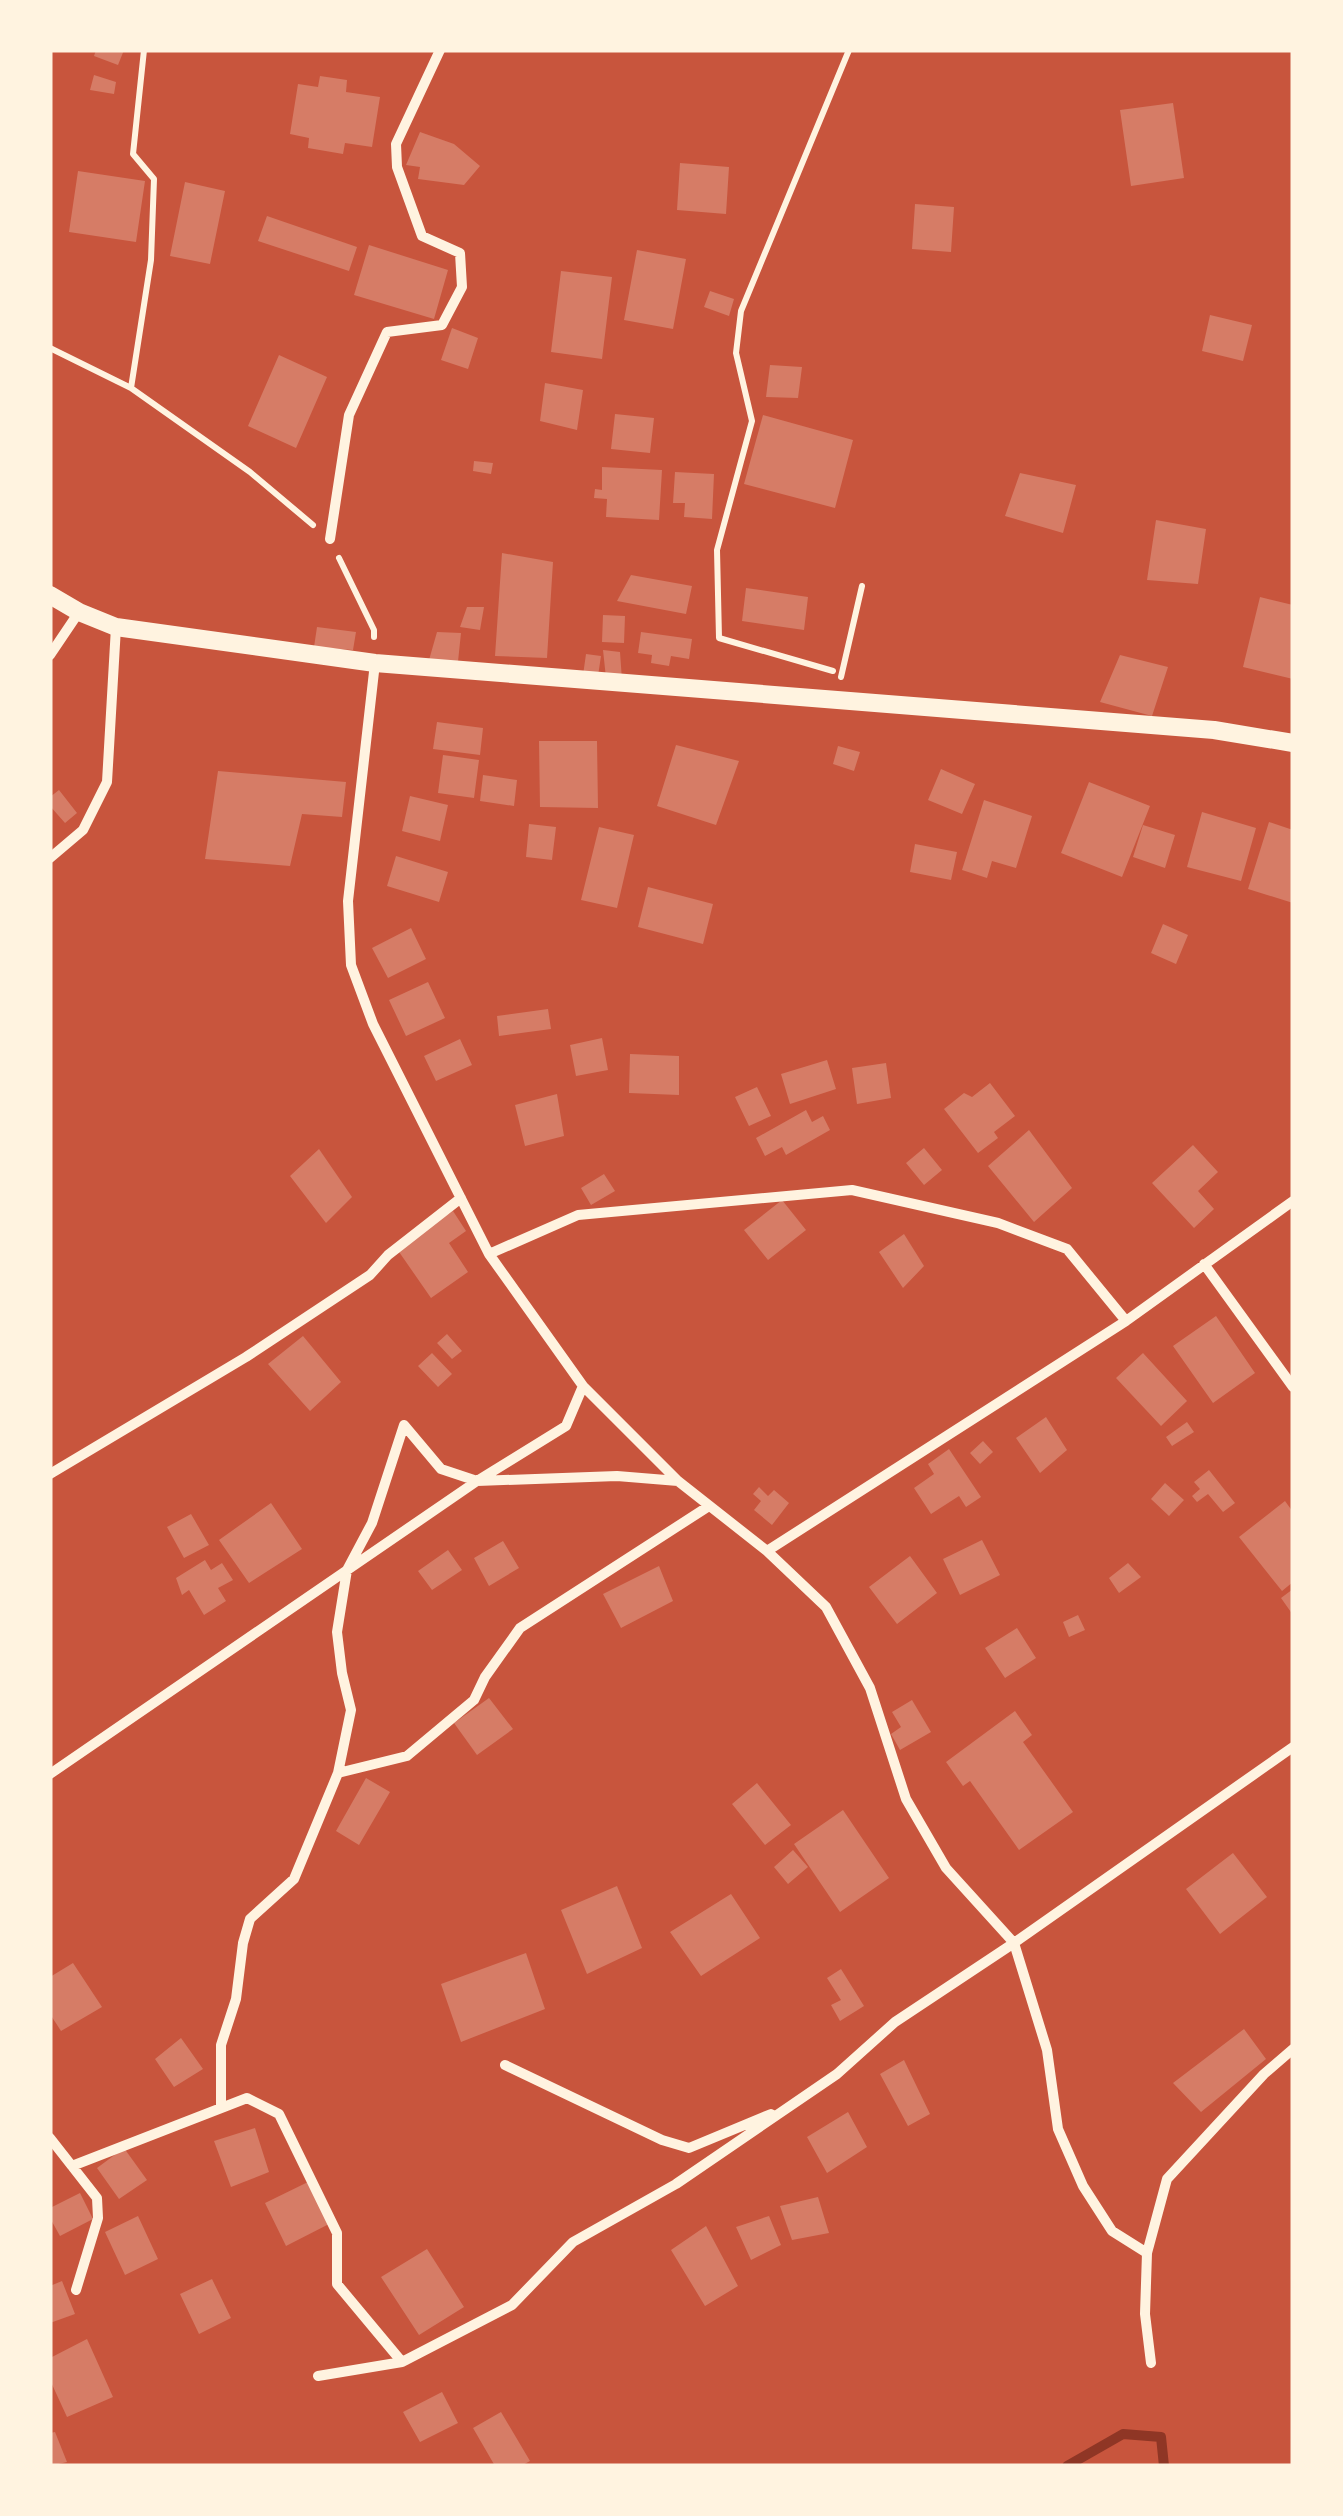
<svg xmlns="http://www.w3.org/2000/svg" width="1343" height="2516" viewBox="0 0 1343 2516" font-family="Karla,sans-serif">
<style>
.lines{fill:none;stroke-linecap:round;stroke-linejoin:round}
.stream{stroke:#8f3625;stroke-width:10}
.building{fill:#d67c66}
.path{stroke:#fff3e0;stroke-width:6}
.minor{stroke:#fff3e0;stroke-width:10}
.tertiary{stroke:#fff3e0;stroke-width:18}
</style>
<rect width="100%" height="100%" fill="#c8553d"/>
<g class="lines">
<!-- stream -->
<path class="stream" d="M1067,2466L1123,2434L1161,2437L1164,2466"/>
</g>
<!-- building -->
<path class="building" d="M96,50H124L118,65L94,56Z
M94,75L116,82L114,94L90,90Z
M320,76L347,80L346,92L380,97L372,147L345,143L343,154L308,148L309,138L290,134L298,84L318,87Z
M1173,103L1184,178L1131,186L1120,110Z
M420,132L454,144L480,166L464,185L418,179L420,167L406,165Z
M680,163L729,167L726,214L677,210Z
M78,171L145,181L136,242L69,232Z
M185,182L225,191L210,264L170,256Z
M915,204L954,207L951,252L912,249Z
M267,216L357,247L349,271L258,241Z
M369,245L448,270L434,319L354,295Z
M637,250L686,259L673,329L624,320Z
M561,271L612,277L602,359L551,352Z
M710,291L734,299L729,316L704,307Z
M1210,315L1252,325L1243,361L1202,351Z
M452,328L478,338L468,369L441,360Z
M279,355L327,377L296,448L248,426Z
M770,365L802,367L798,398L766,397Z
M545,383L583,390L577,430L540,421Z
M615,414L654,418L650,453L611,449Z
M763,415L853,440L835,508L744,484Z
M474,461L493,463L491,474L473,471Z
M602,467L662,470L659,520L606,517L607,499L594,498L595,489L602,490Z
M675,472L714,474L712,519L684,517L685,503H673Z
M1020,473L1076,485L1063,533L1005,516Z
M1156,520L1206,529L1198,584L1147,580Z
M502,553L553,562L547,658L495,656Z
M631,575L692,586L686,614L617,601Z
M746,588L808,597L804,630L742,621Z
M1260,597L1293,605V679L1243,667Z
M467,607H484L480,630L460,627Z
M603,615L625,616L624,643L602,642Z
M317,627L356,632L353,650L314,647Z
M437,632L461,633L457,671L427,667Z
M641,632L692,639L689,659L671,656L669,666L651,663L652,655L638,653Z
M603,650L620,652L622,680L606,678Z
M586,654L601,656L598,676L583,675Z
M1120,655L1168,667L1152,716L1100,702Z
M437,722L483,728L480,755L433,749Z
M539,741H597L598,808L540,807Z
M676,745L739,761L716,825L657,806Z
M838,746L860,752L854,771L833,764Z
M443,755L479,760L474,798L438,793Z
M941,769L975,784L962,814L928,800Z
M218,771L346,782L342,817L302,814L290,866L205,859Z
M483,775L517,780L514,806L480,801Z
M1089,782L1150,806L1122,877L1061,853Z
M59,790L77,813L65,823L50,806V797Z
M410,796L448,805L440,841L402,831Z
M984,800L1032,816L1016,868L992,861L987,878L962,870Z
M1202,812L1256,828L1241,881L1187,867Z
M1269,822L1293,830V903L1248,889Z
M529,824L556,827L552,860L526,857Z
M1143,825L1175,835L1165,868L1133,857Z
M599,827L634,835L617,908L581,900Z
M915,844L957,852L951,880L910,872Z
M396,856L448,872L439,902L387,886Z
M648,887L713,904L703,944L638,927Z
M1163,924L1188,935L1176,964L1151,953Z
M411,928L426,959L388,978L372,948Z
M428,982L445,1018L406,1036L389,1000Z
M548,1009L551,1029L499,1036L497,1016Z
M602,1038L608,1070L576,1076L570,1045Z
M460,1039L472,1065L436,1081L424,1056Z
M630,1054L679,1056V1095L629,1093Z
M827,1060L836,1089L790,1104L781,1074Z
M886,1063L891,1098L857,1104L852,1068Z
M990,1083L1015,1116L994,1132L998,1138L978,1153L944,1109L964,1093L972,1097Z
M757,1087L771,1116L749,1126L735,1097Z
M557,1094L564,1136L525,1146L515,1105Z
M806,1110L812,1122L823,1116L830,1130L786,1155L782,1147L765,1156L756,1138Z
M1029,1130L1072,1188L1034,1222L988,1166Z
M1193,1145L1218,1172L1198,1191L1214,1209L1194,1228L1152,1183Z
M924,1148L942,1170L924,1185L906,1163Z
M319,1149L352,1197L326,1223L290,1176Z
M604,1174L615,1191L591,1205L581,1188Z
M782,1200L806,1230L768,1260L744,1230Z
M453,1211L466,1231L449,1243L468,1272L431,1298L397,1249Z
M904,1234L924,1266L903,1288L879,1252Z
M1216,1316L1255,1373L1213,1403L1173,1346Z
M447,1334L462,1351L452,1359L437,1343Z
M303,1336L341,1382L310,1411L268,1364Z
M432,1353L452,1374L438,1387L418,1366Z
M1143,1353L1187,1401L1161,1426L1116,1378Z
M1046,1417L1067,1450L1040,1473L1016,1438Z
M1187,1422L1194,1432L1172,1446L1166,1437Z
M983,1441L993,1452L980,1464L970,1453Z
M949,1449L981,1497L966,1507L959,1496L931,1514L914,1488L934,1474L928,1464Z
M1209,1470L1235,1503L1223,1512L1208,1494L1197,1502L1192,1496L1200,1489L1194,1482Z
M1165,1483L1184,1500L1169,1516L1151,1499Z
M759,1487L768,1496L774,1490L789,1503L772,1525L754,1510L761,1501L753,1494Z
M1285,1501L1293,1512V1582L1282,1591L1239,1537Z
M271,1503L302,1549L249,1583L219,1540Z
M191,1514L209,1545L184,1558L167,1527Z
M982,1540L1000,1575L960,1595L943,1559Z
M503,1541L519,1568L489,1586L474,1558Z
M448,1550L462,1570L432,1590L418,1571Z
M910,1556L937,1593L897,1624L869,1587Z
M205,1560L211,1570L222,1563L233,1580L218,1588L226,1601L204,1615L189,1590L182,1595L176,1578Z
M1128,1563L1141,1577L1119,1593L1109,1578Z
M659,1566L673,1601L621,1628L603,1594Z
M1293,1589V1615L1281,1598Z
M1078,1615L1085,1630L1069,1637L1063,1622Z
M1017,1628L1036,1658L1005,1678L985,1648Z
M489,1698L513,1729L477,1755L454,1723Z
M912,1700L931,1732L900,1750L891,1734L901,1727L892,1712Z
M1015,1711L1032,1735L1023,1742L1073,1812L1019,1850L970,1781L963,1786L946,1762Z
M366,1778L390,1792L359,1845L336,1831Z
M757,1783L791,1825L765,1845L732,1804Z
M843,1810L889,1878L840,1912L794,1844Z
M793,1850L808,1867L788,1884L774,1867Z
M1233,1853L1267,1897L1220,1934L1186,1889Z
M617,1886L642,1948L587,1974L561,1910Z
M731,1894L760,1938L701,1976L670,1932Z
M526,1953L545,2009L461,2042L441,1984Z
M73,1963L102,2007L61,2031L50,2014V1977Z
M841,1969L864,2006L840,2021L831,2005L841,2000L827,1978Z
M1244,2029L1266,2059L1201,2112L1173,2083Z
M181,2038L203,2069L174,2087L155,2059Z
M904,2060L930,2114L908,2126L880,2074Z
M848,2112L867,2147L827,2173L807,2137Z
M255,2128L269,2172L231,2187L214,2141Z
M124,2148L147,2180L119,2199L97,2168Z
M308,2182L329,2224L286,2246L265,2203Z
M80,2193L93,2219L60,2236L50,2218V2208Z
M818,2197L829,2233L792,2240L780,2206Z
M138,2216L158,2259L125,2275L105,2232Z
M769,2216L781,2245L751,2260L736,2227Z
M706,2226L738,2286L705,2306L671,2250Z
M427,2249L464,2307L419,2335L381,2277Z
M212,2279L231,2318L199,2334L180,2294Z
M62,2281L75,2314L50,2323V2286Z
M87,2339L113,2397L67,2417L50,2380V2358Z
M442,2392L458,2423L420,2442L403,2412Z
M501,2412L530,2461L521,2466H495L473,2428Z
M55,2432L67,2462L50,2466V2433Z"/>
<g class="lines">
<!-- path -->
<path class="path" d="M50,348L131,388L250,472L313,525
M131,388L151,260L154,179L133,154L144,50
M339,558L374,630V637
M833,671L719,638L717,550L752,421L736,353L741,311L849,50
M841,677L862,586"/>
<!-- minor -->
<path class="minor" d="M330,539L349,415L387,332L442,325L462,287L460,253L422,236L397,167L396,144L440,50
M50,655L79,612
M375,663L348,901L351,965L373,1024L489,1254L583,1386L678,1481L767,1551L826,1607L870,1688L906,1799L946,1868L1014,1943L1047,2050L1058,2129L1083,2186L1112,2231L1147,2253
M50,858L83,830L107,782L116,627
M489,1254L578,1215L852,1190L998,1223L1067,1249L1126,1321
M1204,1264L1293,1387
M404,1425L441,1469L477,1481L617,1476L678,1481
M50,1474L246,1357L370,1275L388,1255L461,1198
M767,1551L1126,1321L1293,1201
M338,1773L407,1756L474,1700L485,1677L520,1628L709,1506
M50,1774L477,1481L566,1426L583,1386
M505,2065L662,2140L689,2148L771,2114
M221,2107V2045L236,1999L243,1943L250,1919L294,1879L338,1773L351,1710L342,1673L337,1632L347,1570L372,1523L404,1425
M50,2138L97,2198L98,2218L76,2290
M72,2166L247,2098L279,2114L337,2233V2284L402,2362
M1151,2363L1145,2314L1147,2253L1167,2179L1264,2074L1293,2049
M318,2376L402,2362L512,2305L573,2242L676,2184L837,2074L895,2022L1014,1943L1293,1747"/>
<!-- tertiary -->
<path class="tertiary" d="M50,595L79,612L116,627L375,663L1214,730L1293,743"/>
</g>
<!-- border -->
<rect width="1343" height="2516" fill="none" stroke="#fff3e0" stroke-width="105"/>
</svg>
